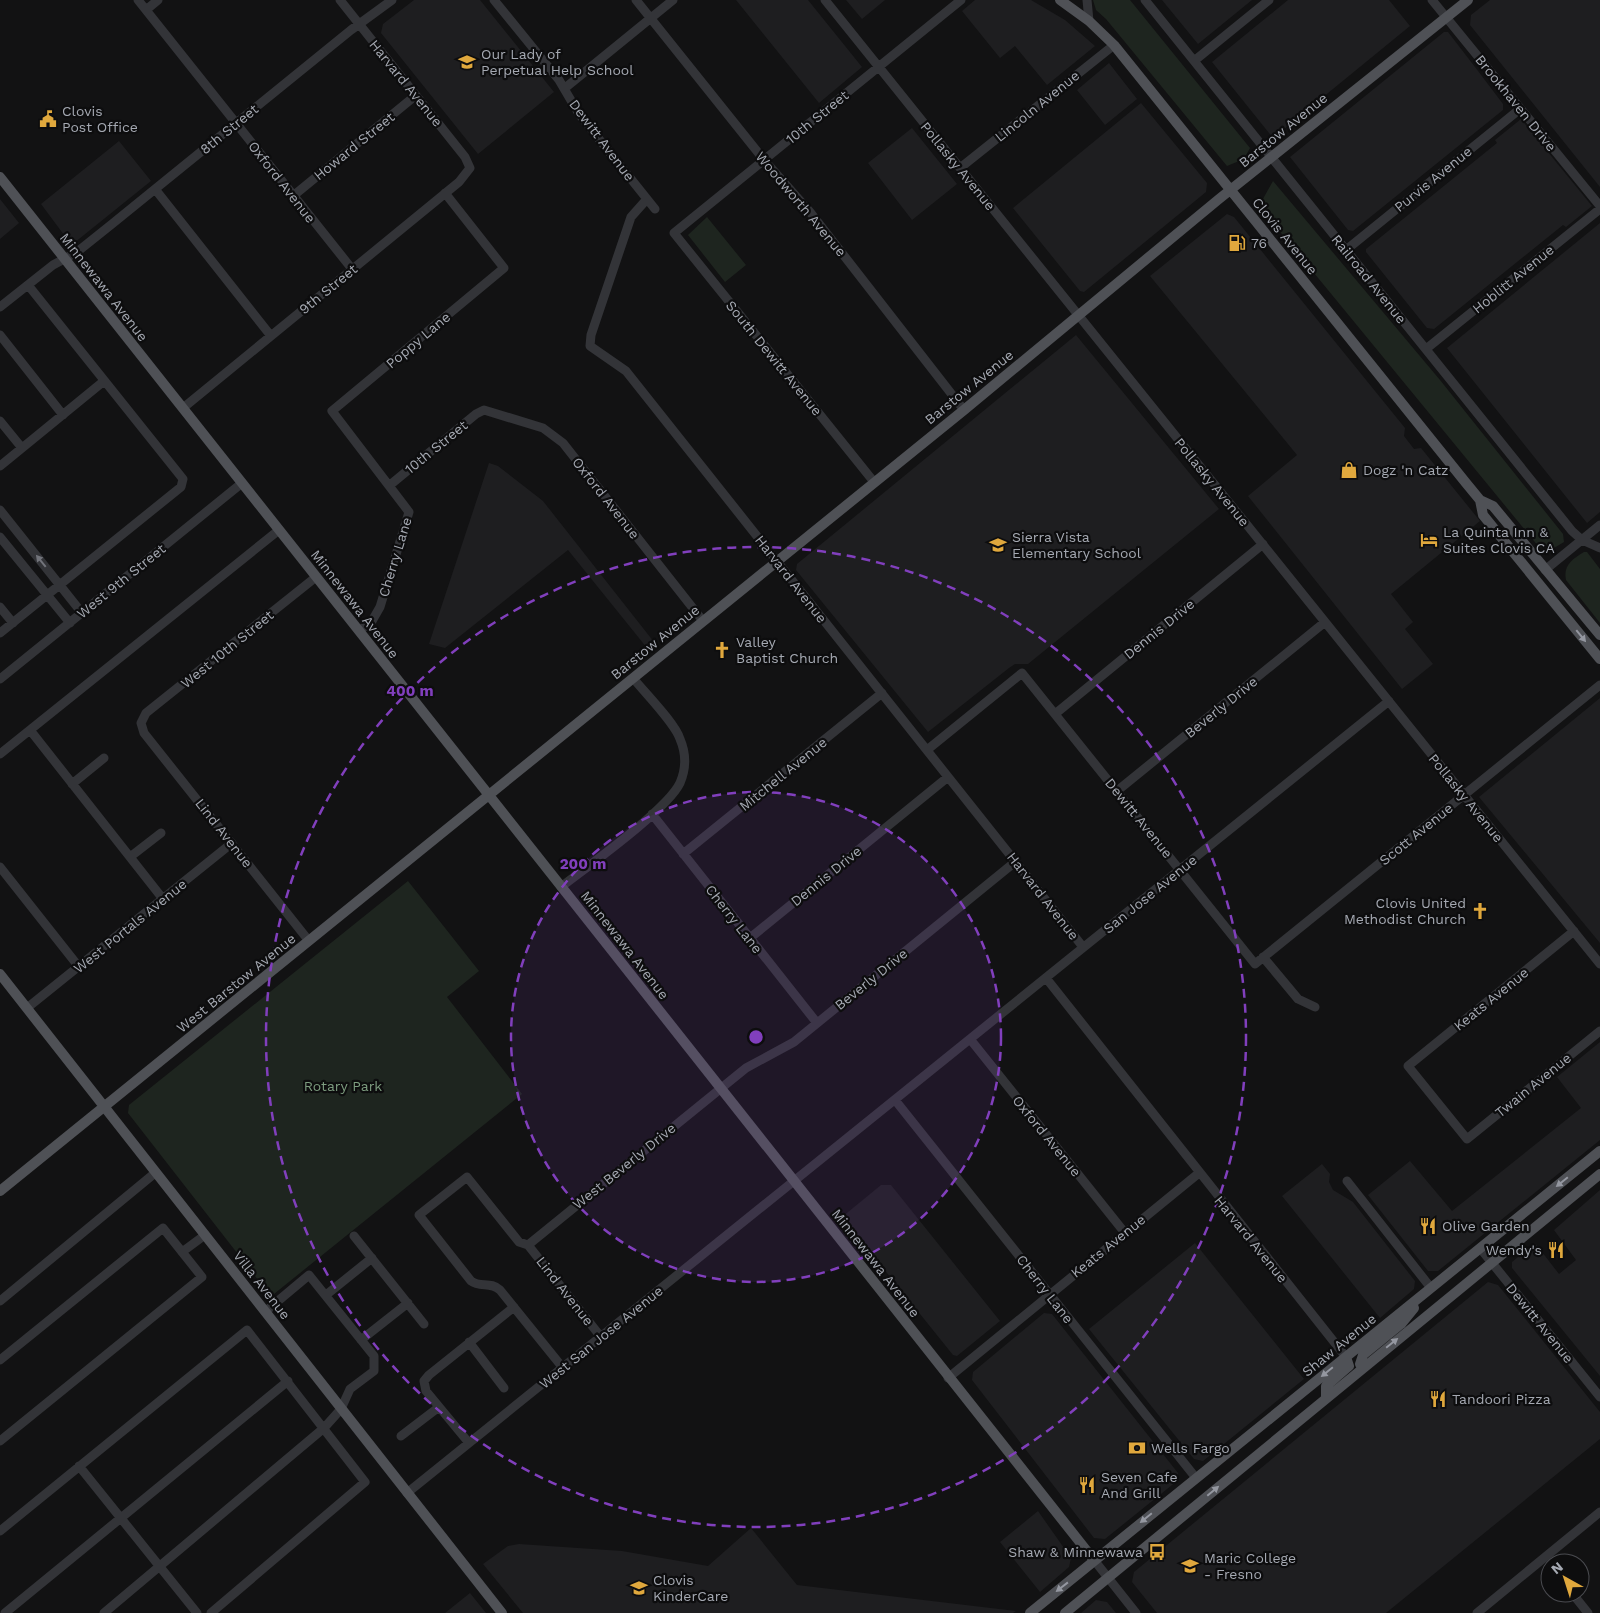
<svg xmlns="http://www.w3.org/2000/svg" width="1600" height="1613" viewBox="0 0 1600 1613" font-family="'Work Sans',sans-serif">
<style>
.built{fill:#1e1e20}
.green{fill:#1e251f}
.lines{fill:none;stroke-linecap:round;stroke-linejoin:round}
.minor{stroke:#333438;stroke-width:9}
.major{stroke:#4f5156;stroke-width:10}
.oneway{fill:#72747b}
.oneway2{fill:#9497a0}
.ring{fill:none;stroke:#813fbd;stroke-width:2.5;stroke-dasharray:9 6}
.labels{text-anchor:middle;dominant-baseline:central;stroke-width:4.5;stroke-linejoin:round;paint-order:stroke}
.poi-label{font-size:14px;fill:#a5a9b2;stroke:#0d0d0e;text-anchor:start}
.street-label{font-size:14px;fill:#a5a9b2;stroke:#0d0d0e}
.park-label{font-size:14px;fill:#7d9c7f;stroke:#0d0d0e}
.centre{fill:#813fbd;stroke:#0d0d0e;stroke-width:2.5}
.ring-label{font-size:15px;text-anchor:middle;font-weight:bold;fill:#813fbd;stroke:#0d0d0e;stroke-width:4.5;stroke-linejoin:round;paint-order:stroke}
</style>
<rect width="100%" height="100%" fill="#121213"/>
<!-- built -->
<path class="built" d="M414,0H480L554,92L478,154L381,33L383,24Z
M736,0H808L862,67L819,103Z
M846,0H885L862,19Z
M975,0H1031L1065,20L1095,46L1047,85L1015,46L1000,58L962,11Z
M1162,0H1252L1198,44Z
M1288,0H1389L1410,26L1273,138L1212,62Z
M1490,0H1600V187L1470,25L1471,15Z
M1444,32H1448L1475,67L1503,104V110L1353,231L1348,230L1290,157Z
M1109,63L1137,99L1105,125L1077,90Z
M1141,103L1207,183L1206,192L1084,292L1080,291L1013,208Z
M1521,119L1592,206L1566,227L1563,225L1434,329L1427,328L1366,252V249L1497,143L1495,140Z
M912,128L957,184L912,220L868,163Z
M119,141L151,181L74,243H70L41,204Z
M0,199L19,223L0,239Z
M1227,214L1234,217L1405,428L1404,436L1414,449L1421,448L1480,521L1391,594L1413,622L1405,629L1433,664L1402,689L1248,496L1297,455L1150,276Z
M1600,223V512L1587,523L1447,348Z
M1076,335L1219,509L1028,664H1015L1009,668L928,732L796,570L797,564Z
M489,463L498,466L543,501L654,642L647,648L568,550L445,648L429,644Z
M1600,698V943L1479,797Z
M1600,1042V1140L1438,1271H1428L1368,1195L1410,1161L1452,1211L1581,1108L1557,1077Z
M1322,1164L1330,1174L1329,1182L1333,1190L1353,1202L1415,1281L1414,1289L1380,1318L1282,1196Z
M881,1185H891L1000,1321L957,1356L953,1355L842,1217Z
M1600,1190V1376L1512,1268V1262L1535,1243L1559,1274L1576,1260L1554,1230Z
M1195,1243L1304,1379L1203,1461L1194,1459L1089,1329Z
M1488,1282L1498,1285L1600,1412V1439L1386,1613H1157L1132,1582L1134,1572Z
M1044,1313L1052,1314L1178,1473L1177,1481L1105,1539L1094,1538L972,1380L973,1372Z
M1038,1511L1071,1558L1069,1567L1040,1592L1000,1542Z
M751,1528L797,1585L1016,1611L1013,1613H523L483,1564L508,1546L519,1544L622,1551L708,1566Z
M470,1593L486,1613H445Z
M1096,1600L1107,1602L1116,1613H1081Z"/>
<!-- green -->
<path class="green" d="M1093,0H1130L1250,148L1244,159L1227,166L1106,19L1096,10Z
M1273,181L1440,380L1563,534L1564,542L1549,551L1539,547L1259,206Z
M707,217L746,265L725,282L688,235Z
M1584,552H1587L1600,569V623L1566,580C1563,566 1572,559 1584,552Z
M408,881L479,971L447,997L522,1094L274,1294H269L128,1113L129,1105Z"/>
<g class="lines">
<!-- minor -->
<path class="minor" d="M138,0L352,269
M494,0L559,80L579,114L655,209
M636,0L764,160L810,212L964,410
M825,0L1600,964
M1087,0L1089,21
M1145,0L1572,531L1582,540L1600,548
M1432,0L1600,206
M146,10L158,0
M1194,61L1269,0
M565,88L673,0
M960,168L1114,45
M155,189L271,336
M293,196L415,96
M647,199L631,217L591,335L590,346L626,371L1083,947
M1346,250L1520,109
M0,307L53,265L77,252L112,224L351,30L392,0
M0,335L63,415
M1426,349L1600,209
M183,408L459,182L470,168L465,157L340,0
M0,421L22,448
M0,466L104,381
M874,482L674,233L961,0
M390,485L476,414L484,410L543,428L563,443L703,621
M0,510L82,613
M0,537L70,623
M1545,570L1600,525
M0,607L13,623
M359,631L372,621L380,607L409,512L332,411L504,268L445,193
M0,633L181,487L183,479L28,285
M0,679L242,483
M1055,714L1263,544
M30,730L163,899
M927,750L1022,673L1255,964L1600,685
M0,754L279,530
M72,784L104,758
M1117,791L1325,622
M652,814L817,1023
M683,854L882,693
M130,857L161,833
M0,867L79,967
M561,887C588,866 667,810 680,783C686,769 686,753 680,739C675,723 645,693 633,678
M1574,931L1408,1066L1467,1139L1600,1031
M750,938L948,777
M309,941L144,733L141,723L146,713L316,577
M1263,957L1298,999L1315,1007
M1046,978L1346,1357
M27,1008L232,843
M970,1039L1125,1233
M895,1100L1196,1478
M1347,1181L1431,1288
M354,1236L424,1324
M528,1245L746,1068L794,1042L1015,862
M528,1245L519,1242L467,1177L419,1215L471,1281C480,1288 491,1281 500,1290L563,1368
M528,1245L601,1337
M1480,1248L1600,1397
M182,1252L205,1235
M326,1295L372,1258
M0,1301L155,1173
M361,1340L408,1303
M469,1342L504,1388
M0,1360L163,1228L202,1277L0,1441
M948,1378L1199,1173
M401,1436L439,1407
M469,1443L426,1391L424,1381L429,1375L514,1307
M79,1466L197,1613
M407,1493L1389,701
M0,1531L247,1330L365,1482L211,1613
M1094,1560L1136,1613
M1572,1593L1588,1613
M5,1613L288,1381
M104,1613L324,1428L341,1409L350,1389L374,1371V1356L309,1275L266,1311
M1477,1613L1600,1512"/>
<!-- major -->
<path class="major" d="M1060,0L1089,21L1114,45L1466,483L1480,500L1493,506L1600,635
M0,177L1094,1560
M1480,500L1483,515L1600,659
M0,974L502,1613
M0,1191L964,410L1219,199L1468,0
M1362,1368L1360,1364L1363,1355L1401,1324L1414,1308
M1326,1397V1386L1349,1366L1346,1357
M1030,1613L1600,1151
M1065,1613L1600,1174"/>
</g>
<!-- one-way arrows -->
<defs><path id="oneway-solid" d="M-6-.8H1V-3.2L6.5 0L1 3.2V.8H-6Z" transform="scale(1.25)"/></defs>
<use class="oneway" href="#oneway-solid" transform="translate(41 561) rotate(-129)"/>
<g class="oneway2">
<use href="#oneway-solid" transform="translate(1581 636) rotate(51)"/>
<use href="#oneway-solid" transform="translate(1562 1182) rotate(141)"/>
<use href="#oneway-solid" transform="translate(1392 1343) rotate(-39)"/>
<use href="#oneway-solid" transform="translate(1327 1372) rotate(141)"/>
<use href="#oneway-solid" transform="translate(1213 1491) rotate(-40)"/>
<use href="#oneway-solid" transform="translate(1146 1518) rotate(141)"/>
<use href="#oneway-solid" transform="translate(1062 1587) rotate(142)"/>
</g>
<!-- distance rings -->
<circle cx="756" cy="1037" r="245" fill="#813fbd" fill-opacity=".12"/>
<g class="ring">
<circle cx="756" cy="1037" r="245"/>
<circle cx="756" cy="1037" r="490"/>
</g>
<!-- icons -->
<defs>
<g id="school-bare" transform="scale(1.35)"><path d="M0-5L7-2L0 1L-7-2ZM-4 1L0 2.5L4 1V4Q0 6-4 4Z" fill="#e0a83d" stroke="#0d0d0e" stroke-width="2.5" paint-order="stroke"/></g>
<g id="civic-bare" transform="scale(1.35)"><path d="M-.6-6.5H3V-4.5H.6V-3L4-1V1h2V6H-6V1h2V-1L-.6-3ZM-1.2 2.5V6h2.4V2.5Z" fill="#e0a83d" stroke="#0d0d0e" stroke-width="2.5" paint-order="stroke"/></g>
<g id="fuel-bare" transform="scale(1.35)"><path d="M-5.5-6h7V0h2V4h1.3V-2.5L3-4.5l.8-.8L6-3V5H2.5V1h-1V6h-7ZM-4.2-4.7v3.2H.2V-4.7Z" fill="#e0a83d" stroke="#0d0d0e" stroke-width="2.5" paint-order="stroke"/></g>
<g id="shop-bare" transform="scale(1.35)"><path d="M-5-2.5h2.3a2.7 3.5 0 0 1 5.4 0H5L5.5 6h-11ZM-1.5-2.5h3a1.5 2.3 0 0 0-3 0Z" fill="#e0a83d" stroke="#0d0d0e" stroke-width="2.5" paint-order="stroke"/></g>
<g id="hotel-bare" transform="scale(1.35)"><path d="M-6-4.5h1.5V1H6V5H4.5V3h-9V5H-6ZM-4 0a1.8 1.8 0 1 1 3.6 0ZM.5 0V-2.5h3Q6-2.5 6 0Z" fill="#e0a83d" stroke="#0d0d0e" stroke-width="2.5" paint-order="stroke"/></g>
<g id="church-bare" transform="scale(1.35)"><path d="M-1.2-6h2.4v3.5h3.3v2.4h-3.3V6h-2.4V-.1h-3.3v-2.4h3.3Z" fill="#e0a83d" stroke="#0d0d0e" stroke-width="2.5" paint-order="stroke"/></g>
<g id="restaurant-bare" transform="scale(1.35)"><path d="M-5-6h1v4h1v-4h1v4h1v-4h1v5L-1.5 .5V6h-2V.5L-5-1ZM5-6V6H3V1.5H1.5Q1.5-4 5-6Z" fill="#e0a83d" stroke="#0d0d0e" stroke-width="2.5" paint-order="stroke"/></g>
<g id="bank-bare" transform="scale(1.35)"><path d="M-6-4H6V4H-6ZM0-2.3a2.3 2.3 0 1 0 0 4.6a2.3 2.3 0 1 0 0-4.6Z" fill="#e0a83d" stroke="#0d0d0e" stroke-width="2.5" paint-order="stroke"/></g>
<g id="bus-bare" transform="scale(1.35)"><path d="M-5-6H5V4H4V6H2V4H-2V6H-4V4H-5ZM-3.5-4V0h7V-4ZM-3.5 1.2v1.5H-2V1.2ZM2 1.2v1.5H3.5V1.2Z" fill="#e0a83d" stroke="#0d0d0e" stroke-width="2.5" paint-order="stroke"/></g>
</defs>
<g fill-rule="evenodd">
<use href="#school-bare" x="467" y="62"/>
<use href="#civic-bare" x="48" y="119"/>
<use href="#fuel-bare" x="1237" y="243"/>
<use href="#shop-bare" x="1349" y="470"/>
<use href="#hotel-bare" x="1429" y="540"/>
<use href="#school-bare" x="998" y="545"/>
<use href="#church-bare" x="722" y="650"/>
<use href="#church-bare" x="1480" y="911"/>
<use href="#restaurant-bare" x="1428" y="1226"/>
<use href="#restaurant-bare" x="1556" y="1250"/>
<use href="#restaurant-bare" x="1438" y="1399"/>
<use href="#bank-bare" x="1137" y="1448"/>
<use href="#restaurant-bare" x="1087" y="1485"/>
<use href="#bus-bare" x="1157" y="1552"/>
<use href="#school-bare" x="1190" y="1566"/>
<use href="#school-bare" x="639" y="1588"/>
</g>
<g class="labels">
<!-- poi labels -->
<g class="poi-label">
<text x="481" y="54">Our Lady of<tspan x="481" dy="16">Perpetual Help School</tspan></text>
<text x="62" y="111">Clovis<tspan x="62" dy="16">Post Office</tspan></text>
<text x="1251" y="243">76</text>
<text x="1363" y="470">Dogz 'n Catz</text>
<text x="1443" y="532">La Quinta Inn &amp;<tspan x="1443" dy="16">Suites Clovis CA</tspan></text>
<text x="1012" y="537">Sierra Vista<tspan x="1012" dy="16">Elementary School</tspan></text>
<text x="736" y="642">Valley<tspan x="736" dy="16">Baptist Church</tspan></text>
<text x="1466" y="903" text-anchor="end">Clovis United<tspan x="1466" dy="16">Methodist Church</tspan></text>
<text x="1442" y="1226">Olive Garden</text>
<text x="1542" y="1250" text-anchor="end">Wendy's</text>
<text x="1452" y="1399">Tandoori Pizza</text>
<text x="1151" y="1448">Wells Fargo</text>
<text x="1101" y="1477">Seven Cafe<tspan x="1101" dy="16">And Grill</tspan></text>
<text x="1143" y="1552" text-anchor="end">Shaw &amp; Minnewawa</text>
<text x="1204" y="1558">Maric College<tspan x="1204" dy="16">- Fresno</tspan></text>
<text x="653" y="1580">Clovis<tspan x="653" dy="16">KinderCare</tspan></text>
</g>
<!-- street labels -->
<g class="street-label">
<text transform="translate(406 83) rotate(51)">Harvard Avenue</text>
<text transform="translate(1516 103) rotate(51)">Brookhaven Drive</text>
<text transform="translate(1037 106) rotate(-39)">Lincoln Avenue</text>
<text transform="translate(817 117) rotate(-39)">10th Street</text>
<text transform="translate(229 129) rotate(-39)">8th Street</text>
<text transform="translate(1283 130) rotate(-39)">Barstow Avenue</text>
<text transform="translate(602 140) rotate(53)">Dewitt Avenue</text>
<text transform="translate(354 146) rotate(-39)">Howard Street</text>
<text transform="translate(958 166) rotate(51)">Pollasky Avenue</text>
<text transform="translate(1433 179) rotate(-39)">Purvis Avenue</text>
<text transform="translate(282 182) rotate(52)">Oxford Avenue</text>
<text transform="translate(801 204) rotate(50)">Woodworth Avenue</text>
<text transform="translate(1285 236) rotate(51)">Clovis Avenue</text>
<text transform="translate(1369 279) rotate(51)">Railroad Avenue</text>
<text transform="translate(1513 279) rotate(-39)">Hoblitt Avenue</text>
<text transform="translate(104 287) rotate(52)">Minnewawa Avenue</text>
<text transform="translate(328 289) rotate(-39)">9th Street</text>
<text transform="translate(418 340) rotate(-40)">Poppy Lane</text>
<text transform="translate(774 358) rotate(51)">South Dewitt Avenue</text>
<text transform="translate(969 387) rotate(-39)">Barstow Avenue</text>
<text transform="translate(436 447) rotate(-39)">10th Street</text>
<text transform="translate(1212 482) rotate(51)">Pollasky Avenue</text>
<text transform="translate(606 498) rotate(52)">Oxford Avenue</text>
<text transform="translate(395 557) rotate(-73)">Cherry Lane</text>
<text transform="translate(791 579) rotate(52)">Harvard Avenue</text>
<text transform="translate(121 581) rotate(-39)">West 9th Street</text>
<text transform="translate(355 604) rotate(52)">Minnewawa Avenue</text>
<text transform="translate(1159 629) rotate(-39)">Dennis Drive</text>
<text transform="translate(655 642) rotate(-39)">Barstow Avenue</text>
<text transform="translate(227 649) rotate(-39)">West 10th Street</text>
<text transform="translate(1221 707) rotate(-39)">Beverly Drive</text>
<text transform="translate(783 774) rotate(-39)">Mitchell Avenue</text>
<text transform="translate(1466 798) rotate(51)">Pollasky Avenue</text>
<text transform="translate(1139 818) rotate(51)">Dewitt Avenue</text>
<text transform="translate(224 833) rotate(52)">Lind Avenue</text>
<text transform="translate(1416 834) rotate(-39)">Scott Avenue</text>
<text transform="translate(826 876) rotate(-39)">Dennis Drive</text>
<text transform="translate(1150 894) rotate(-39)">San Jose Avenue</text>
<text transform="translate(1043 896) rotate(52)">Harvard Avenue</text>
<text transform="translate(734 919) rotate(52)">Cherry Lane</text>
<text transform="translate(130 926) rotate(-39)">West Portals Avenue</text>
<text transform="translate(625 945) rotate(52)">Minnewawa Avenue</text>
<text transform="translate(871 979) rotate(-39)">Beverly Drive</text>
<text transform="translate(236 983) rotate(-39)">West Barstow Avenue</text>
<text transform="translate(1491 999) rotate(-39)">Keats Avenue</text>
<text transform="translate(1533 1085) rotate(-39)">Twain Avenue</text>
<text transform="translate(1047 1136) rotate(51)">Oxford Avenue</text>
<text transform="translate(624 1166) rotate(-39)">West Beverly Drive</text>
<text transform="translate(1251 1239) rotate(51)">Harvard Avenue</text>
<text transform="translate(1108 1246) rotate(-39)">Keats Avenue</text>
<text transform="translate(876 1263) rotate(52)">Minnewawa Avenue</text>
<text transform="translate(262 1285) rotate(52)">Villa Avenue</text>
<text transform="translate(1045 1289) rotate(52)">Cherry Lane</text>
<text transform="translate(565 1291) rotate(52)">Lind Avenue</text>
<text transform="translate(1540 1323) rotate(51)">Dewitt Avenue</text>
<text transform="translate(601 1337) rotate(-39)">West San Jose Avenue</text>
<text transform="translate(1339 1345) rotate(-39)">Shaw Avenue</text>
</g>
<!-- park labels -->
<g class="park-label">
<text x="343" y="1086">Rotary Park</text>
</g>
</g>
<circle cx="756" cy="1037" r="8" class="centre"/>
<g class="ring-label">
<text x="410" y="696">400 m</text>
<text x="583" y="869">200 m</text>
</g>
<!-- north arrow -->
<g transform="translate(1565 1578) rotate(321)"><circle r="24" fill="#0d0d0e" stroke="#4a4b50"/>
<path d="M0-4L9 19L0 12L-9 19Z" fill="#e0a83d"/>
<text y="-8" font-size="14" font-weight="bold" text-anchor="middle" fill="#a5a9b2">N</text>
</g>
</svg>
